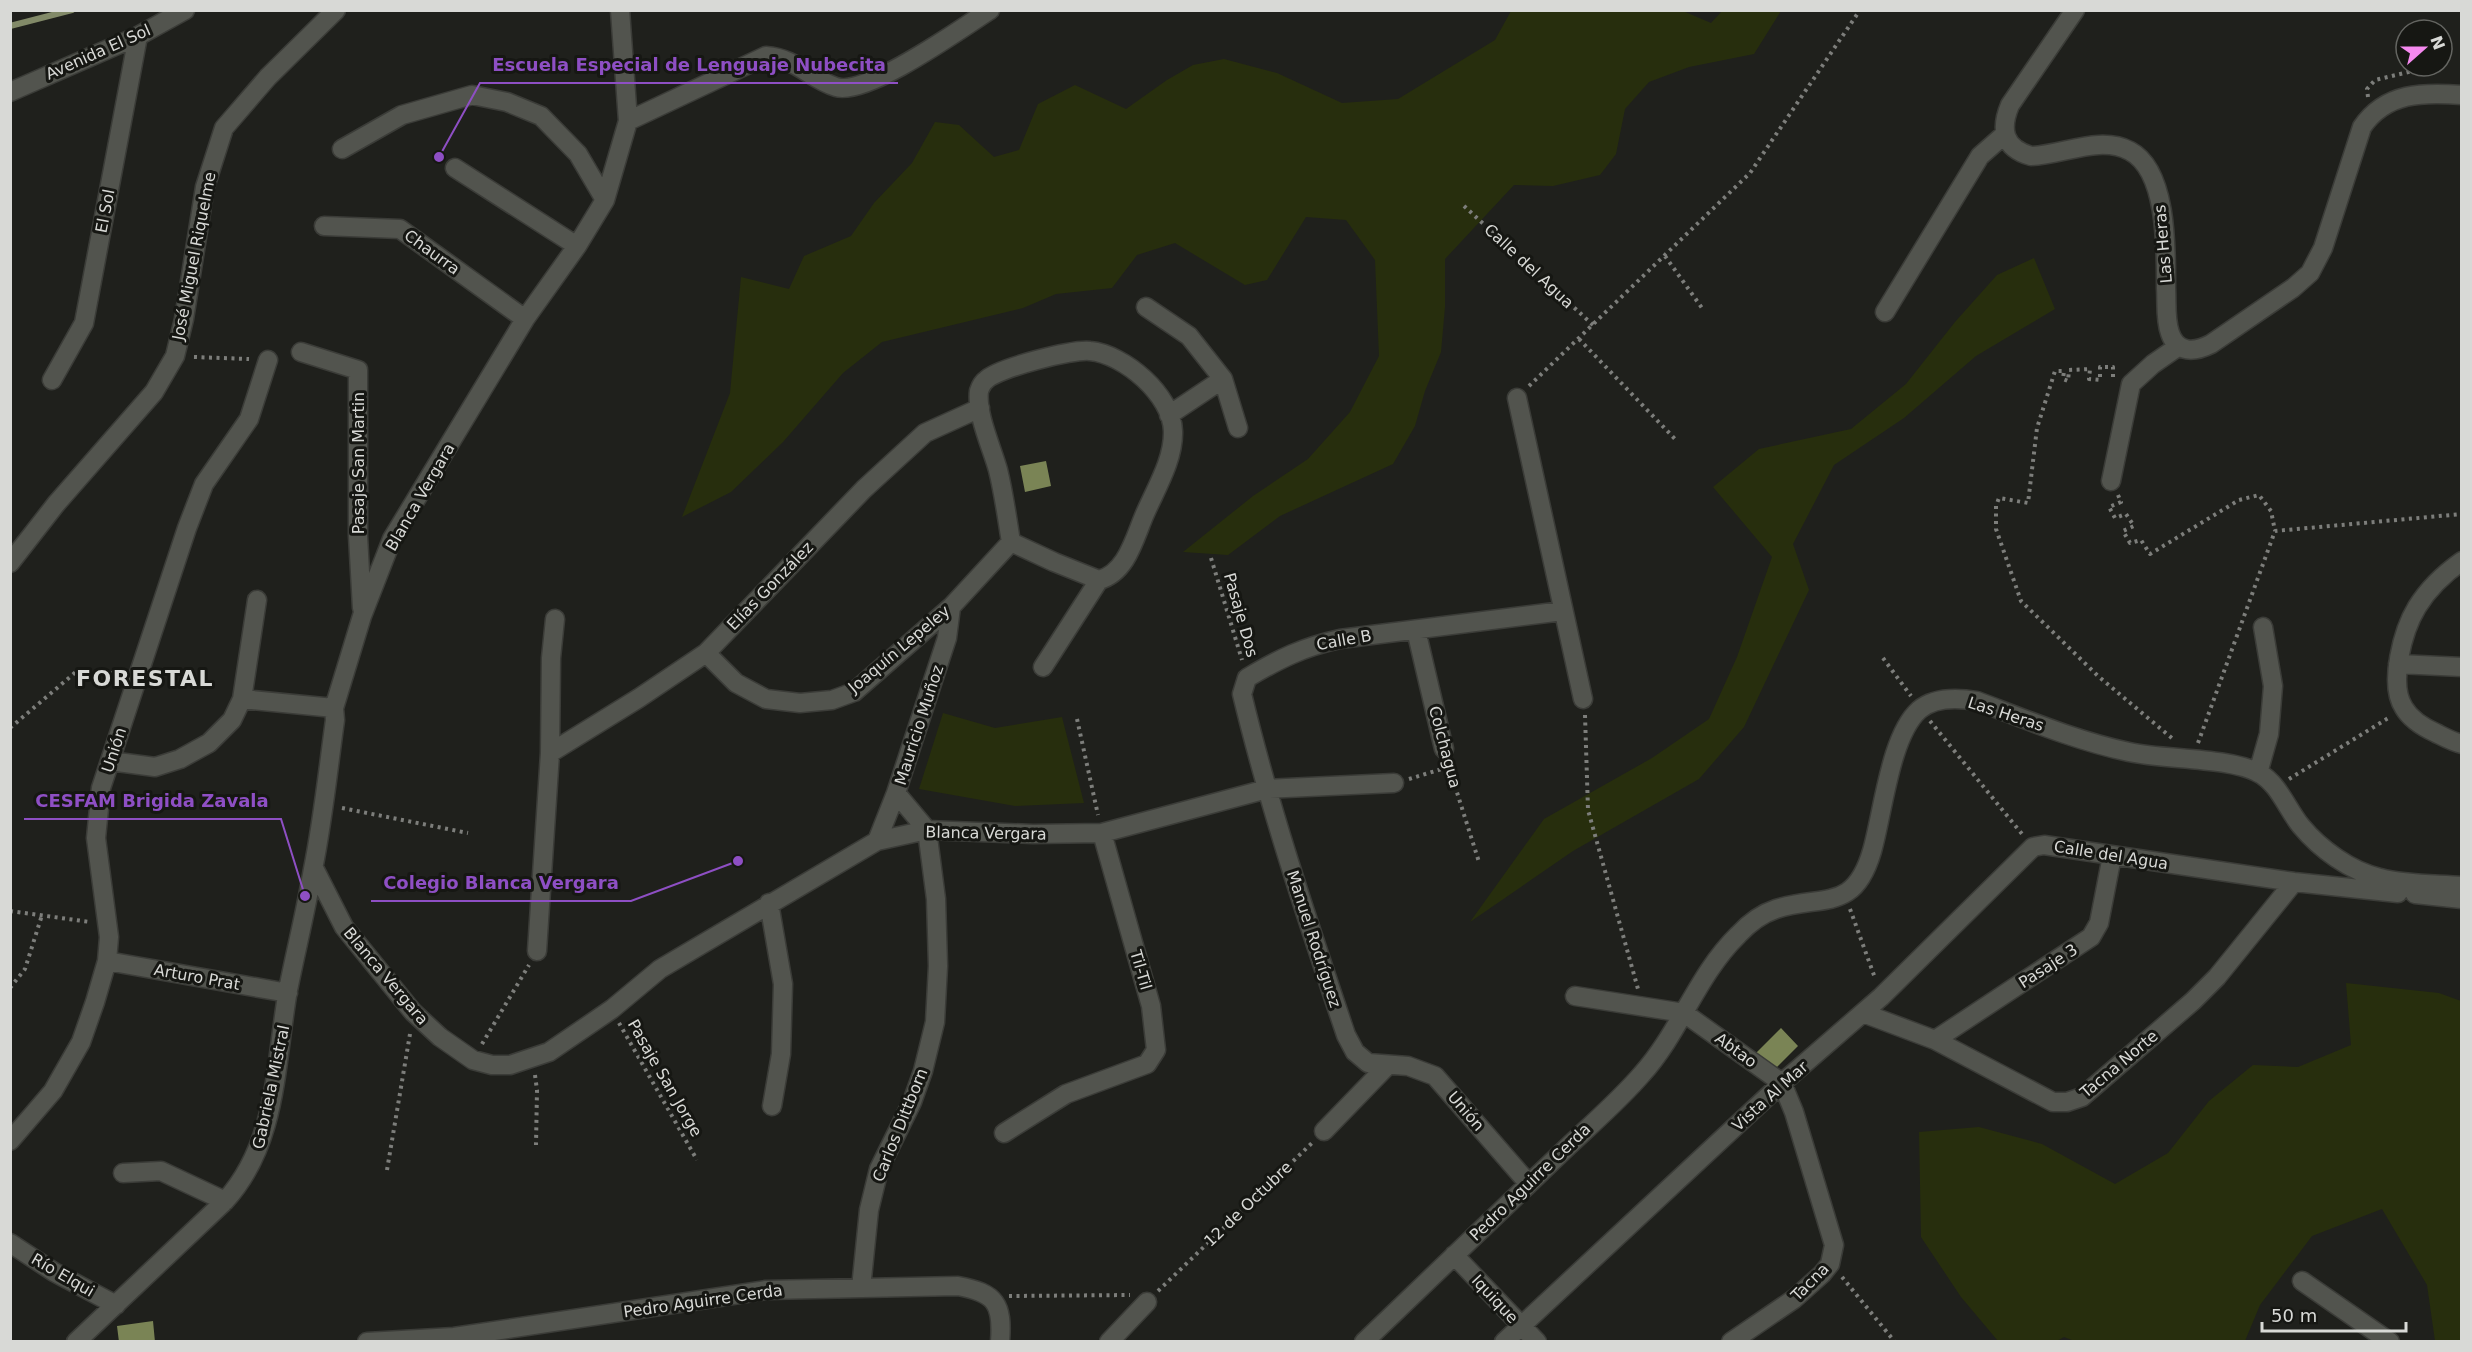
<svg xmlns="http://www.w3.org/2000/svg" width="2472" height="1352" viewBox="0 0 2472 1352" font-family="'DejaVu Sans',sans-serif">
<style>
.green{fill:#272e0d}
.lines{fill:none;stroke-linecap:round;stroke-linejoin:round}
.stream{stroke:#828a68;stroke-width:6}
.building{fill:#7a8455}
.minor-casing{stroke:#3b3c38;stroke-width:21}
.path{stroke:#7d7e7b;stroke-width:4;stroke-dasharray:3 4.5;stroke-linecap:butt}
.minor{stroke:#52544e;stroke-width:18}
.labels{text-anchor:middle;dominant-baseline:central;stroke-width:6;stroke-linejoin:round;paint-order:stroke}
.street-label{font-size:16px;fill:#d8d9d6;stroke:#161713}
.district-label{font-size:22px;font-weight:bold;letter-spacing:1.5px;fill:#d8d9d6;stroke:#161713}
.leader{fill:none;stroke:#8e4fc4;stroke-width:2}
.callout-dot{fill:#8e4fc4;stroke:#161713;stroke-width:2}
.callout-label{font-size:18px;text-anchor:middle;font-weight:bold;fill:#8e4fc4;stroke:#161713;stroke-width:6;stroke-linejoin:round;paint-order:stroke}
</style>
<rect width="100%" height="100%" fill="#1f201c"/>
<!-- green -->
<path class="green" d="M1511,11H1683L1711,23L1722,11H1781L1754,54L1689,67L1649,82L1625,109L1616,154L1600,175L1553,186L1514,185L1445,259V307L1441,352L1425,391L1415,426L1393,464L1280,516L1228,555L1183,552L1253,496L1308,459L1350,412L1379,356L1375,260L1346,220L1306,217L1267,280L1245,285L1175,243L1137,255L1112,288L1056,294L1023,308L882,342L843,373L783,442L731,492L682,517L730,393L741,277L789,289L804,256L851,236L874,203L912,163L935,122L959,125L994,157L1019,150L1038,104L1075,85L1126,109L1167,80L1193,65L1224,59L1277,73L1342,103L1398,99L1495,40Z
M2034,258L2055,309L1976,356L1904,418L1834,465L1793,544L1809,590L1744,727L1699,779L1573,851L1470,922L1544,819L1652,758L1709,719L1737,657L1772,557L1713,487L1759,449L1851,429L1906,384L1955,322L1997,275Z
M943,713L995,728L1062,717L1084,803L1015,806L919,789Z
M2346,983L2439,993L2461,1001V1341H2435L2427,1285L2382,1209L2312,1236L2260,1305L2245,1341L2077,1342L2064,1337L2057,1341H1998L1961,1297L1921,1237L1919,1132L1979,1127L2042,1144L2115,1184L2168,1153L2209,1101L2253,1065L2298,1067L2351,1045Z"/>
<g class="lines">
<!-- stream -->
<path class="stream" d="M10,26L72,10"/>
</g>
<!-- building -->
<path class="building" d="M1046,461L1051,486L1025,492L1020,466Z
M1781,1028L1798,1046L1772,1072L1755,1054Z
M153,1321L155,1342H119L117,1326Z"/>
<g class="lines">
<!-- minor casing -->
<g class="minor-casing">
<path id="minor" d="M2075,10L2010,105C2000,129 2003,148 2031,156C2063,155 2100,135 2130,151C2168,171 2166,251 2166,288C2167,303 2165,319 2170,333C2177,354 2195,352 2211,344L2293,288L2310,273L2323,248L2362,127C2386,92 2423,92 2462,95
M10,92L138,36L185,10
M628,121L766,56C796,58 810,79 836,87C866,97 962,28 990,10
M342,149L402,115L472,95L507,102L541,116L578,154L605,200
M455,168L577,246
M324,226L400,229L525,319
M1146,307L1189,336L1223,379L1238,428
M1885,312L1980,156L2005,134
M301,352L358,370V536L362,608
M52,380L84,323L138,36
M1517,398L1583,699
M1169,415L1223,379
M2111,481L2131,384L2153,364L2179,346
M1011,542C1007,518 1004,494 998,470C992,448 976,414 979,391C980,388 983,382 986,380C997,368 1073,349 1090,351C1124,354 1172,395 1173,431C1174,460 1155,490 1144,516C1134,540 1126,573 1099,580L1043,667
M1011,542L1054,562L1099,580
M2462,561C2445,573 2428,589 2417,607C2403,630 2388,684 2404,708C2411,720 2425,728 2436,733C2444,737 2453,742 2462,744
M10,563L56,504L154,392L175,356L184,319L205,187L224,128L268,77L336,10
M1416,630L1444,749
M706,653L736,683L766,699L800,703L832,700L854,692L951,607L1011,542
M2398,664L2462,667
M242,699L334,708
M550,753L639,698L706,653L864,489L925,433L980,408
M110,761L155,767L180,759L209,743L232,720L242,699L257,600
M2258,773L2269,734L2273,686L2263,627
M877,841L896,793L947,638L951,607
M314,868L344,927L413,1012L440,1037L473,1060L492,1065H510L549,1052L612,1009L660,969L877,841L927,830L1033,834L1102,833L1267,789L1394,783
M2415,894L2462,899
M769,903L783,984L781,1054L772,1106
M537,951L550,753L551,658L555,619
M107,961L288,993
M1575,996L1684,1013L1782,1083L1794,1112L1834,1245L1830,1264L1822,1274L1794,1299L1731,1342
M1863,1013L1935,1040L2053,1102H2067L2082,1097L2193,1001L2217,977L2294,882
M1935,1040L2091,937L2099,923L2112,856
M1324,1131L1387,1066
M1004,1133L1066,1094L1147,1064L1156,1050L1151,1006L1102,833
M10,1141L53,1091L81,1042L95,1002L107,961L109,937L96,838L101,788L187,528L204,484L249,419L268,360
M123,1173L161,1171L225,1201
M1529,1184L1435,1076L1408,1066L1368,1063L1355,1052L1346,1035C1308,922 1270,810 1242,694L1247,678C1279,659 1303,647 1340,639L1563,611
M10,1243L54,1272L116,1305
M1454,1255L1537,1342
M2302,1281L2390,1342
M861,1288L869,1210L879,1169L912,1102L923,1071L935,1022L938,966L936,899L927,830L896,793
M76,1342L225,1201C278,1143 275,1063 288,990C296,950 306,910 313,869C323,820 328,770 335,720L334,708L362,616L392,539L525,319L577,246L605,200L628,121L620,10
M367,1342L454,1337L766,1290L958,1286C996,1293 1003,1304 1000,1342
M1109,1342L1147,1302
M1364,1342C1429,1280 1494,1218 1558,1156C1586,1129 1617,1103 1642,1074C1680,1032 1697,975 1738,935C1749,923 1761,914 1776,909C1823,894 1854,913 1872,851C1883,813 1890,736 1919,710C1934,697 1959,698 1977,701C2027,720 2077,741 2129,752C2165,760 2228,757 2259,773C2279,784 2287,809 2301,826C2320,849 2350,871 2380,878C2406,885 2435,884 2462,886
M1504,1342L1782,1083L1881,997L2033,847L2044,845L2294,882L2398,893"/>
</g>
<!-- path -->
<path class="path" d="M2368,97L2367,89L2375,80L2434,66
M1464,206L1593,325
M1665,256L1702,308
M1579,339L1675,439
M194,357L249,359
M2113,377V367H2100V380L2089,379L2090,369L2069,370L2068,381L2063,379L2064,371H2055L2037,428L2028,503L1999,498L1996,506V529L2021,601L2098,676L2173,739
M1529,386L1750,173L1860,10
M2118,495L2121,502L2109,507L2115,518L2126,514L2134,526L2123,531L2130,543L2141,540L2150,554L2239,500L2259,495L2271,511L2275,531
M1211,558L1242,660
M1883,658L1911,696
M1585,715L1588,810L1638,989
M1077,719L1098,815
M1930,721L2022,834
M10,728L77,671L122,674
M2198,743L2275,531L2462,514
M1448,764L1479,862
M1409,779L1445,768
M2289,779L2390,717
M342,808L468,833
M1850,909L1875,978
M10,911L90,922
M10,988L25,969L42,915
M619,1023L697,1160
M482,1044L529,965
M535,1075L537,1090L536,1145
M387,1170L410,1034
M1842,1277L1895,1342
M1158,1291L1313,1142
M1009,1296L1130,1295"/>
<!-- minor -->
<use href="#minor" class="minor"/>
</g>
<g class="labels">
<!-- street labels -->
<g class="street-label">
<text transform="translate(98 52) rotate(-24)">Avenida El Sol</text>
<text transform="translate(105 211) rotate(-79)">El Sol</text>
<text transform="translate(2163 244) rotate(-95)">Las Heras</text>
<text transform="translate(432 252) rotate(36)">Chaurra</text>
<text transform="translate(194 256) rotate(-79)">José Miguel Riquelme</text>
<text transform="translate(1529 266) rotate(43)">Calle del Agua</text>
<text transform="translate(358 463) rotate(-90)">Pasaje San Martin</text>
<text transform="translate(420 497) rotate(-60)">Blanca Vergara</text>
<text transform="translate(770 586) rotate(-46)">Elías González</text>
<text transform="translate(1241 615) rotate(74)">Pasaje Dos</text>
<text transform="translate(1344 640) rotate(-10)">Calle B</text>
<text transform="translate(899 649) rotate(-40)">Joaquín Lepeley</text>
<text transform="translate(2006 714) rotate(18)">Las Heras</text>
<text transform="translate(919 725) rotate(-72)">Mauricio Muñoz</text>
<text transform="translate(1445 747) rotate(75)">Colchagua</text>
<text transform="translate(114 750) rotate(-72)">Unión</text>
<text transform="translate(986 833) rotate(1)">Blanca Vergara</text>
<text transform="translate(2111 855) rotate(9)">Calle del Agua</text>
<text transform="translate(1314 939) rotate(72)">Manuel Rodríguez</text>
<text transform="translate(2048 966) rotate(-33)">Pasaje 3</text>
<text transform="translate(1141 970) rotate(74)">Til-Til</text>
<text transform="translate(386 976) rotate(50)">Blanca Vergara</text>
<text transform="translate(197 977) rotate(10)">Arturo Prat</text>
<text transform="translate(1736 1050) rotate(36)">Abtao</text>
<text transform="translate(2119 1064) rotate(-40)">Tacna Norte</text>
<text transform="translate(665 1078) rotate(60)">Pasaje San Jorge</text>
<text transform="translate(271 1087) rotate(-78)">Gabriela Mistral</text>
<text transform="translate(1770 1096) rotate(-42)">Vista Al Mar</text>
<text transform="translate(1466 1111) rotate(49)">Unión</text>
<text transform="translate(900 1125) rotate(-68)">Carlos Dittborn</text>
<text transform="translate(1530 1182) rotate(-44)">Pedro Aguirre Cerda</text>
<text transform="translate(1248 1204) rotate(-44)">12 de Octubre</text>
<text transform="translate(63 1275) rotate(30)">Río Elqui</text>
<text transform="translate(1810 1282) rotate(-45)">Tacna</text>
<text transform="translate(1495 1299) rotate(47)">Iquique</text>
<text transform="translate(703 1301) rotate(-8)">Pedro Aguirre Cerda</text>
</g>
<!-- district labels -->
<g class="district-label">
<text x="145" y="678">FORESTAL</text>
</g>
</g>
<!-- callouts -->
<path class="leader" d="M439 157L480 83H898M305 896L281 819H24M738 861L631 901H371"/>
<g class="callout-dot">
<circle cx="439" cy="157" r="6"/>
<circle cx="305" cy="896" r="6"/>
<circle cx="738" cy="861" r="6"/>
</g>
<g class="callout-label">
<text x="689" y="71">Escuela Especial de Lenguaje Nubecita</text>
<text x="152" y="807">CESFAM Brigida Zavala</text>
<text x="501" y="889">Colegio Blanca Vergara</text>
</g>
<!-- border -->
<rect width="2472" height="1352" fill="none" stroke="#d8d9d6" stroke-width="24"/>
<!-- north arrow -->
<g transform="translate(2424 48) rotate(69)"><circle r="28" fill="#161713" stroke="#646561" stroke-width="1.5"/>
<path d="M0-4.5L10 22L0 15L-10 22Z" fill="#f589ef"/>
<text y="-9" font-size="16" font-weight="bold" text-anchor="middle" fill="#d8d9d6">N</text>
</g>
<!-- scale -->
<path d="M2262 1322v9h144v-9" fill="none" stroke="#d8d9d6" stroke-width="3"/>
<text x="2271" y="1322" font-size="18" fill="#d8d9d6" stroke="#161713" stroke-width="4.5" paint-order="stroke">50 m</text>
</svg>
